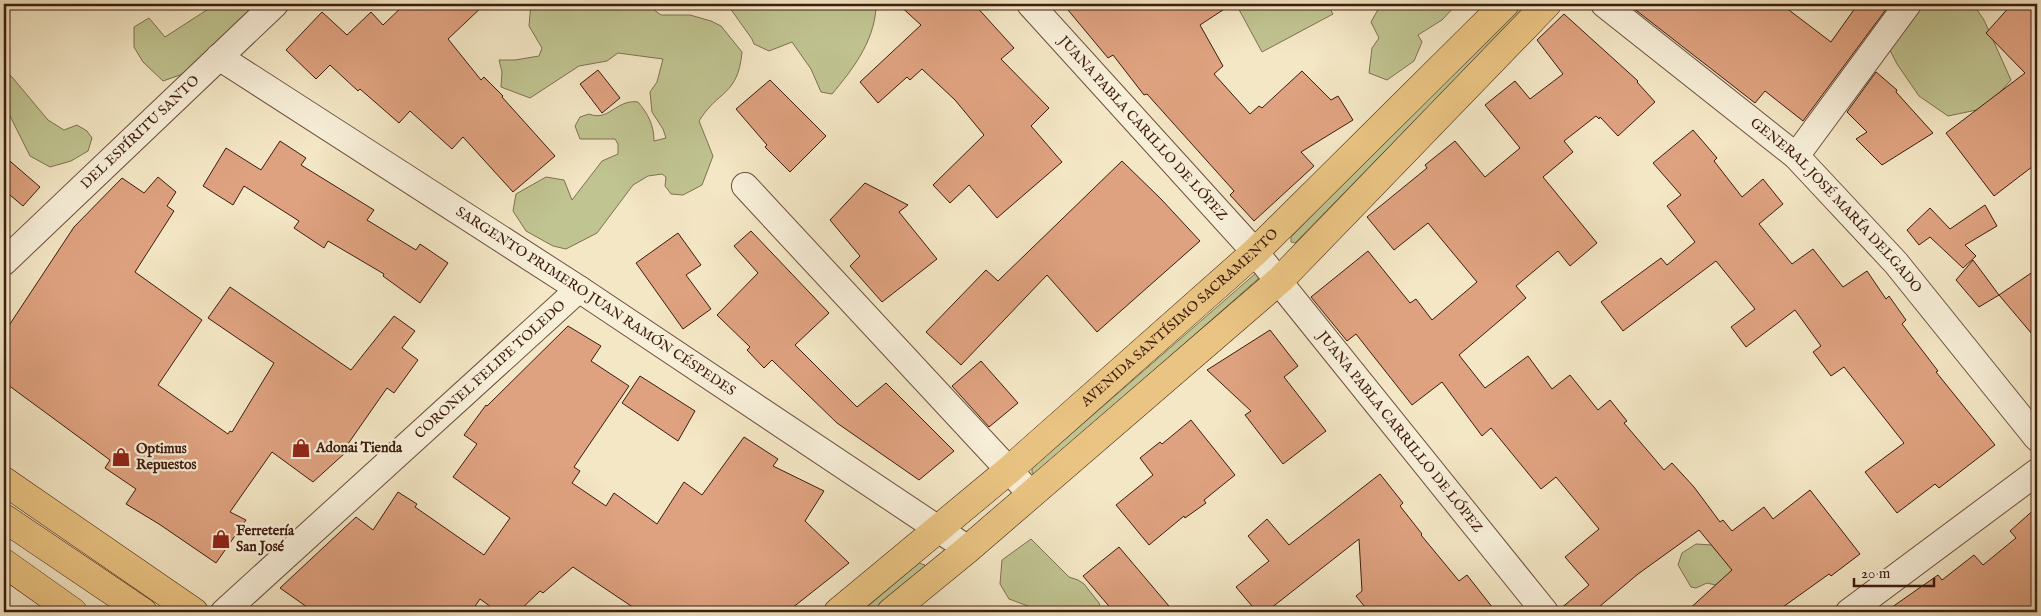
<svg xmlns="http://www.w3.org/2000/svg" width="2041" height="616" viewBox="0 0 2041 616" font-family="'IM FELL English',serif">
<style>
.green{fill:#c0c491;stroke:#7f7050}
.building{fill:#dfa280;stroke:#3e1c0e}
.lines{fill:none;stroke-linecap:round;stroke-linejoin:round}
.minor-casing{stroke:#6c4f3c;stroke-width:28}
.primary-casing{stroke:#3e1c0e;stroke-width:29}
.trunk-casing{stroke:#3e1c0e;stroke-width:29}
.motorway-casing{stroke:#3e1c0e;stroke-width:29}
.minor{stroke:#f8efd9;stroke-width:26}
.primary{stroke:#eac482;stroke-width:28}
.trunk{stroke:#eac482;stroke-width:28}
.motorway{stroke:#eac482;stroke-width:28}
.labels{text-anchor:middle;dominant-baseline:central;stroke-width:4.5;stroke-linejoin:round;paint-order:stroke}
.street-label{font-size:14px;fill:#3e1c0e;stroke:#f8efd9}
.poi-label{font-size:14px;font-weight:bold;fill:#3e1c0e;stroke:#f8efd9;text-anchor:start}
</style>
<rect width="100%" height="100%" fill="#f4e7c5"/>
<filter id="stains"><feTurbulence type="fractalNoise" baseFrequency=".004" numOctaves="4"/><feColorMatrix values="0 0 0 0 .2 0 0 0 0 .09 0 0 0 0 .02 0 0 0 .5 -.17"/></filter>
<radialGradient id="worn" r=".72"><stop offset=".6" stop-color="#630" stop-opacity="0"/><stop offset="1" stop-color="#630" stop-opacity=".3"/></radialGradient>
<!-- green -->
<path class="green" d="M216,4H262L196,64L180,75L163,81L143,62L134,47V27L149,18L165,37Z
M531,4H646L661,15H690L711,21L721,26L742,52C738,96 718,90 699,121L713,156L702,185L683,195L671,194L665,186L666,177L662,174L648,176L633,185L597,233L566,249L553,246L526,231L513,211L516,194L546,177L564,180L572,200L602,161L618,154V144L615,139H580L575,126L580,117L589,114C609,122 616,99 638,102C648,114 654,125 654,141L666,138L663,129L652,112L650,92L657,82L663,59L618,53L607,61L579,66L530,98L501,87L502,72L499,60H515L539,56L542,48L529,26Z
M727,4H872L876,9C873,43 853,69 832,94L821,92L811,69L792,42L769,51L754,44L752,39Z
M1236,4H1327L1333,14L1262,52Z
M1381,4H1457L1442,20L1418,35L1422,42L1414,61L1387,80L1369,73L1372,48L1379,38L1371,22Z
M1518,4H1529L1295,243L1291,242V237Z
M1892,4H1973L1984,20L2011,80L1986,108L1948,116L1919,96L1897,64L1878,27Z
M4,71L12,77L48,120L64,130L77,125L87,131L92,138L88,151L71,161L50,167L30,156L10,116L4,111Z
M1256,273L1259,276L1258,279L1036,474L1032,473V468Z
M1031,539L1069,577L1078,580L1084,584L1099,603L1102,612H1044L1009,599L1000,584L1002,560Z
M1696,544L1712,545L1743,572L1724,587L1707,583L1696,588L1691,587L1678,565L1682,553Z
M919,563L925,565L924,569L873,612H861Z"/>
<!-- building -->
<path class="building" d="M405,4H485L448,39L481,80L484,77L503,96L502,97L555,156L513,192L463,137L452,149L410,111L399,123L360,89L358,91L330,65L316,79L286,50L322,12L347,35L371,12L383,25Z
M898,4H974L1014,48L1001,59L1049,108L1031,126L1062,162L997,218L969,185L950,203L933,185L984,135L955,100L922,69L910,80L907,77L878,103L860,82L921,25Z
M1063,4H1232L1200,25L1223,66L1214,74L1250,114L1259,106L1262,108L1302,71L1331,100L1338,96L1353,120L1301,152L1314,166L1254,221L1230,195L1234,191L1147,94L1144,95L1113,55L1108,58Z
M1628,4H1781L1831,42L1858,4H1890L1803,121L1765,91L1755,103Z
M2012,4H2037V163L1994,196L1946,133L2025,73L1986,33Z
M1564,14L1638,81L1637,82L1655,102L1618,136L1600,117L1599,119L1596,116L1564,141L1573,152L1543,177L1597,243L1570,266L1558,251L1516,286L1526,298L1459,355L1485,388L1528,356L1552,389L1570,375L1598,410L1610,400L1627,421L1624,423L1664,470L1672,463L1694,487L1720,522L1723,520L1732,531L1764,507L1773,519L1810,490L1860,554L1831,576L1829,574L1776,612H1686L1732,570L1699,530L1638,574L1593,612H1560V609L1589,585L1565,557L1599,529L1556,477L1541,489L1491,428L1482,436L1442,382L1412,405L1356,334L1347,341L1311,297L1368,251L1410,303L1416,299L1432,320L1477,282L1428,223L1394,250L1367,217L1427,168L1425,165L1455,141L1485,177L1520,148L1485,105L1515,81L1530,99L1563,74L1537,40Z
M598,70L620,98L602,113L580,84Z
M1876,72L1897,90L1896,92L1933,133L1882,165L1856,139L1867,132L1847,112Z
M770,80L826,136L790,172L765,147L767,145L736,109Z
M1693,130L1717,158L1714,161L1742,197L1763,179L1783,204L1759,224L1792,264L1813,249L1843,287L1867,271L1886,299L1889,296L1906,320L1902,324L1938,371L1936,372L1995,445L1939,488L1935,484L1897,513L1865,472L1904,443L1844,367L1831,376L1813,352L1821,346L1795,310L1746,347L1731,327L1755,309L1716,261L1623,331L1601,302L1661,258L1667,265L1695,242L1667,206L1681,195L1653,163Z
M280,141L306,158L301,165L374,210L367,220L416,250L420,244L448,263L420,303L383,276L384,274L328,241L324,248L294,228L299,221L244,186L233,205L203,186L226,148L261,170Z
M4,156L40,187L23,206L4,190Z
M1122,161L1161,199L1200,241L1097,332L1047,275L961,365L926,332L986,270L998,281Z
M158,177L176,192L167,206L174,211L135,272L202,320L158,385L228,434L230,431L232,432L274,363L208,318L230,287L351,370L394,316L415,331L402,348L418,360L394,393L387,388L343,451L345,453L313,482L272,452L230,512L246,520L216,563L159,524L126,504L136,489L105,468L110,460L4,382V333L74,227L122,178L144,193Z
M865,183L908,205L899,212L937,259L882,302L850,266L860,256L830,220Z
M1985,205L1997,226L1965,245L1976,256L1963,268L1930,237L1919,245L1907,230L1930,208L1950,229Z
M751,231L829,313L795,345L857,407L886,383L954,451L919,480L837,423L772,360L764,368L747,350L750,347L717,315L758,273L734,246Z
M678,233L701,265L686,275L711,309L683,329L636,263Z
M1973,260L1999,295L1979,307L1956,280Z
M2037,269V340L1999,295Z
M568,326L601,346L591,361L629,386L574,467L580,471L572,483L606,506L614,493L657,524L684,482L702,495L744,437L778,459L773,466L824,491L805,521L849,563L787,612H640L573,567L543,593L540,591L518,612H498L480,599L471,612H314L280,588L356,517L373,530L398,492L417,504L415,507L484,555L510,518L453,477L477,444L464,435L486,405L487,406Z
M1270,330L1298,366L1284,377L1326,431L1283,464L1245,415L1251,411L1207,370Z
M981,361L1018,403L989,427L952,386Z
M640,376L695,411L678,441L622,403Z
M1191,420L1235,475L1204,500L1206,503L1185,518L1184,516L1149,545L1116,505L1153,475L1140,458L1160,442L1162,444Z
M1380,474L1403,503L1400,506L1422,534L1421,535L1459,581L1467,575L1496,612H1369L1356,596L1362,591L1359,539L1266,612H1257L1236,587L1269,561L1248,536L1267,519L1289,545Z
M2037,507V612H1885L1938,575L1942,580L1974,555L1983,565L2016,538L2010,531Z
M1119,547L1174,612H1114L1083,576Z"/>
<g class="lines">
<!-- minor casing -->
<g class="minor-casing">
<g id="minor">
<path id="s1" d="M1030,4L1255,252L1545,612"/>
<path id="s2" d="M1604,4L1796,156L1896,263L2037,438"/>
<path id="s3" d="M219,57L579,289L968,549"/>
<path d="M1796,156L1908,4"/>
<path d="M745,186L1031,494"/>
<path id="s4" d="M4,262L275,4"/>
<path id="s5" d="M224,612L579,289"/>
<path d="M1849,612L2037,472"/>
</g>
</g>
<!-- primary casing -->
<g class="primary-casing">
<g id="primary">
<path id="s6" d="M838,612L1009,470L1255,252L1505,4"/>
<path d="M891,612L968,549L1281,279L1547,4"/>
</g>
</g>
<!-- trunk casing -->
<g class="trunk-casing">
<path id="trunk" d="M4,481L194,612"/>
</g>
<!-- motorway casing -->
<g class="motorway-casing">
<path id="motorway" d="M4,518L143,612
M4,563L73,612"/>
</g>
<!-- minor -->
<use href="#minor" class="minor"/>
<!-- primary -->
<use href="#primary" class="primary"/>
<!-- trunk -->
<use href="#trunk" class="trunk"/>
<!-- motorway -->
<use href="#motorway" class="motorway"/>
</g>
<!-- icons -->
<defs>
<g id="shop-bare" transform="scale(1.5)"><path d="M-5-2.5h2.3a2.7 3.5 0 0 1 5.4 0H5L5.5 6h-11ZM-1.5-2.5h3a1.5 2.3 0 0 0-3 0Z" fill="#8f2418" stroke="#f8efd9" stroke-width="2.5" paint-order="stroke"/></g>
</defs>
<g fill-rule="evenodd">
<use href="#shop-bare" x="301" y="448"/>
<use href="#shop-bare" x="121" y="457"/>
<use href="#shop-bare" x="221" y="539"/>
</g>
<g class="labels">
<!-- street labels -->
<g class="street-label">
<text stroke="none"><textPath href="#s1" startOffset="168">JUANA PABLA CARILLO DE LÓPEZ</textPath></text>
<text stroke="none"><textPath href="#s4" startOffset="188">DEL ESPÍRITU SANTO</textPath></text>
<text stroke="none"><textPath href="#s2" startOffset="308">GENERAL JOSÉ MARÍA DELGADO</textPath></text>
<text stroke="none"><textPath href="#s3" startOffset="449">SARGENTO PRIMERO JUAN RAMÓN CÉSPEDES</textPath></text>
<text stroke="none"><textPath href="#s6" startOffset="451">AVENIDA SANTÍSIMO SACRAMENTO</textPath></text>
<text stroke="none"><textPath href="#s5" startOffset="360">CORONEL FELIPE TOLEDO</textPath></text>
<text stroke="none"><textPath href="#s1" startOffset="566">JUANA PABLA CARRILLO DE LÓPEZ</textPath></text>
</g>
<!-- poi labels -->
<g class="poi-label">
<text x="316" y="448">Adonai Tienda</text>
<text x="136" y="449">Optimus<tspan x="136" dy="16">Repuestos</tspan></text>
<text x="236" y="531">Ferretería<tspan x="236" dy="16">San José</tspan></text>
</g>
</g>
<!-- margin -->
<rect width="2041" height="616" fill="none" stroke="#f4e7c5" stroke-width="20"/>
<rect x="5" y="5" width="2031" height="606" fill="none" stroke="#3e1c0e" stroke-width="2.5"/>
<rect x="10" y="10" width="2021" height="596" fill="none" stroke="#3e1c0e"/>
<!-- scale -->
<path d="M1854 578v8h80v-8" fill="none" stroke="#3e1c0e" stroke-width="2.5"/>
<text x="1861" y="578" font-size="15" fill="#3e1c0e" stroke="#f8efd9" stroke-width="4" paint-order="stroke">20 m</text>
<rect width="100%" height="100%" filter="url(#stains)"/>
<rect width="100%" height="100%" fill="url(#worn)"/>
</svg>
